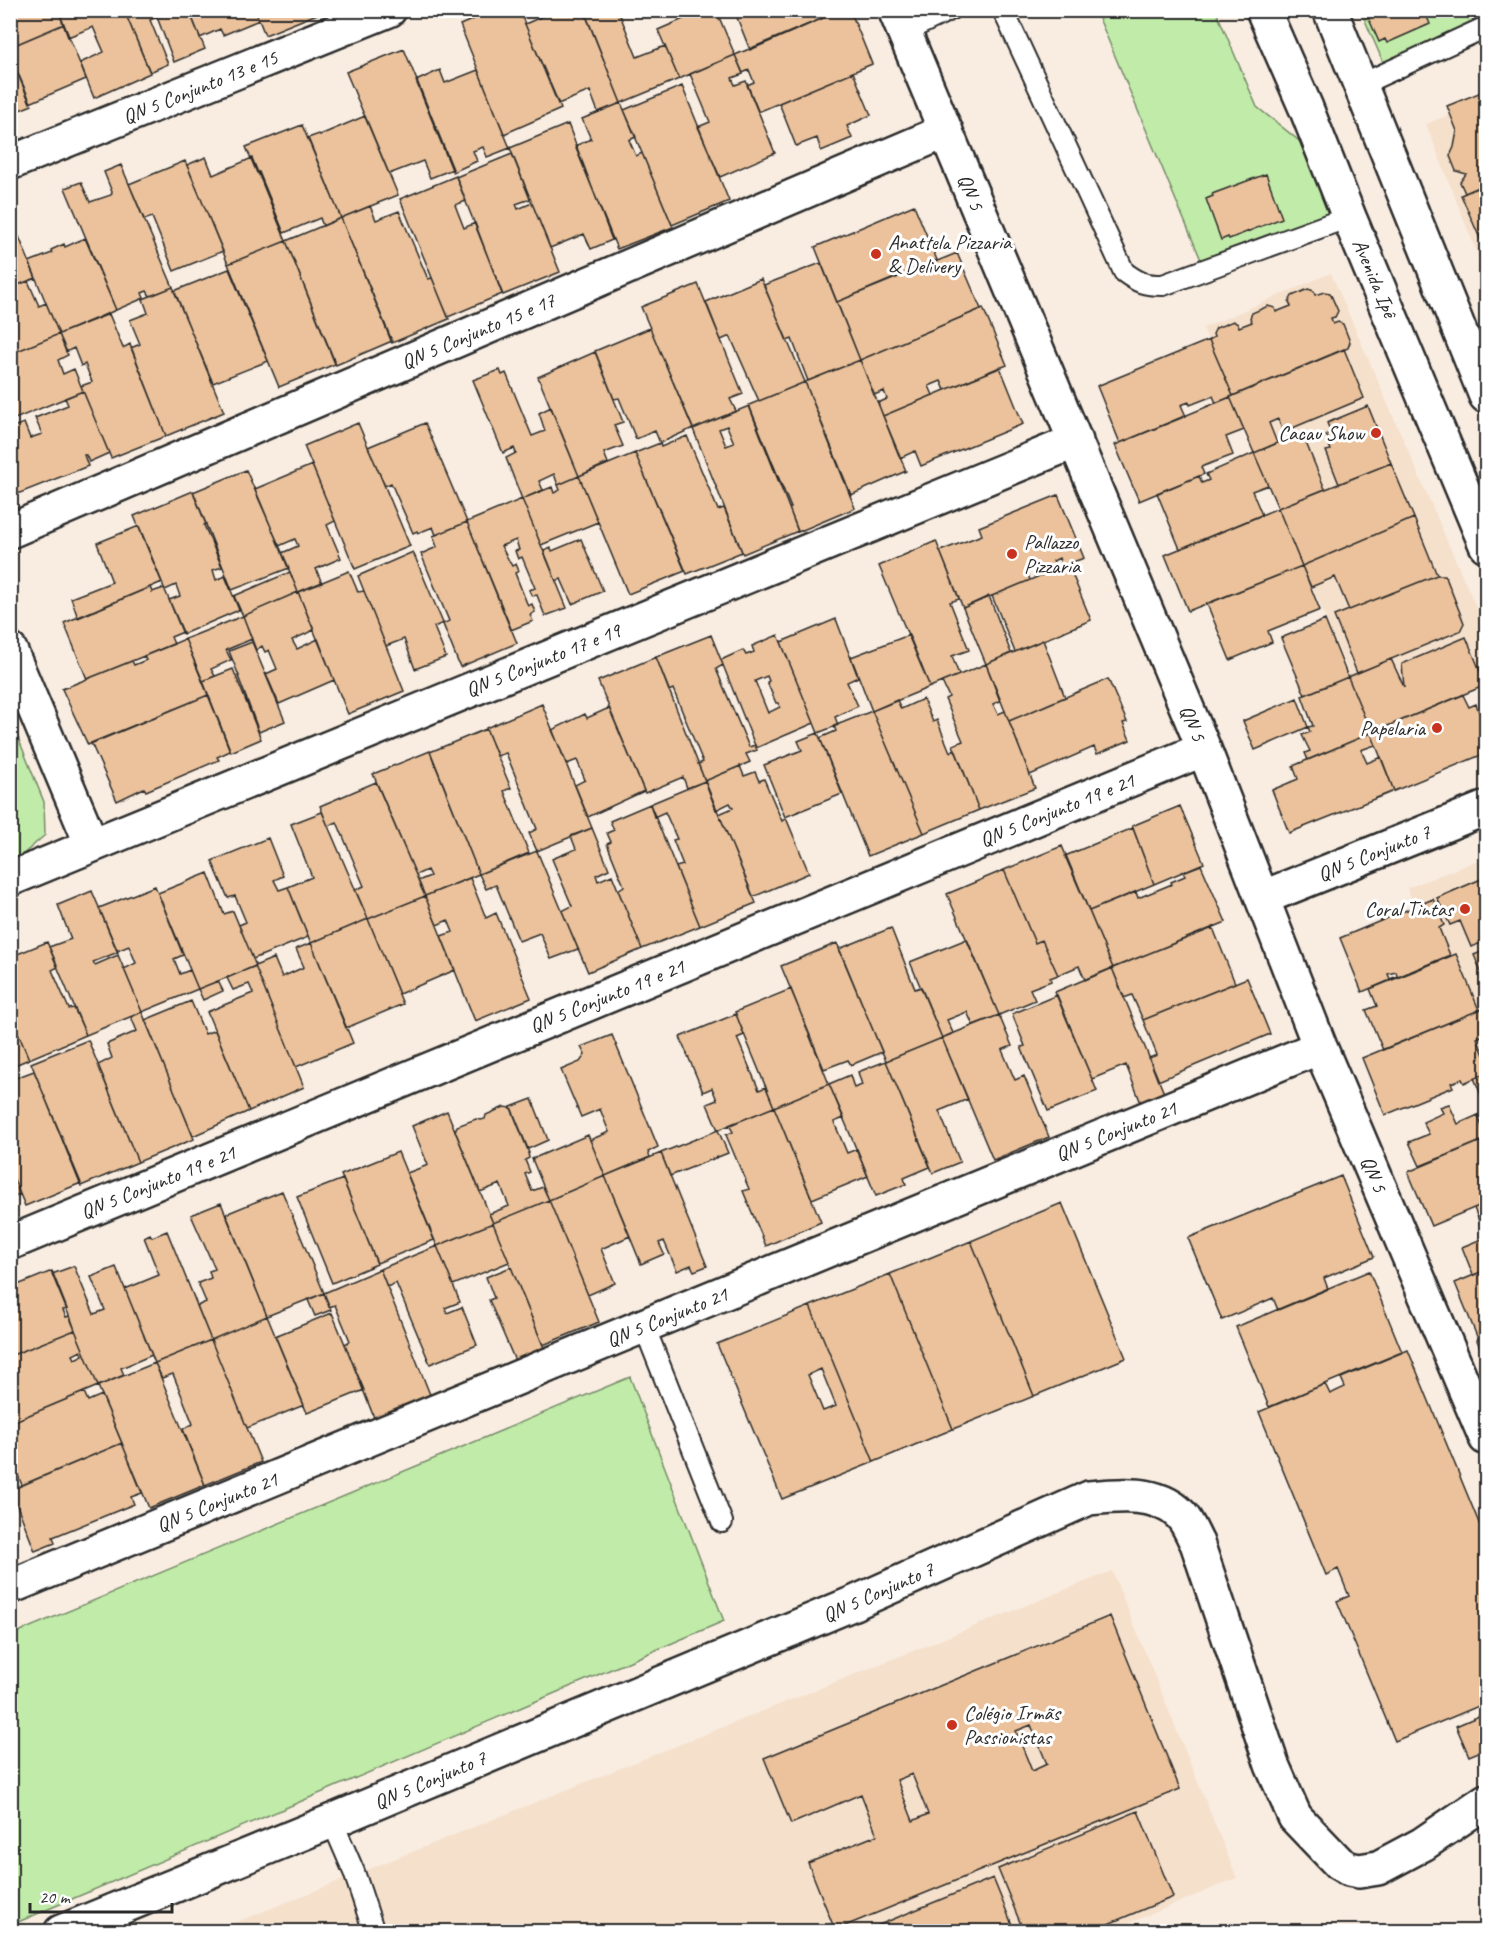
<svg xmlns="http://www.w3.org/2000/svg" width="1497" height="1942" viewBox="0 0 1497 1942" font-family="Caveat,sans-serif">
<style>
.built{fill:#f5e0cc}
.green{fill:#c1eba8;stroke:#768b6a;stroke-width:1.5}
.building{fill:#ebc29b;stroke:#2b2b2b;stroke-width:1.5;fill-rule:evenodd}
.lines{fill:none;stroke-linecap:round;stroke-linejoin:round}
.lane-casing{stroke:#2b2b2b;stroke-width:24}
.street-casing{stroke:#2b2b2b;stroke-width:38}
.secondary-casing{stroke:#2b2b2b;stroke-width:38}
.lane{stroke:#fff;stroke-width:20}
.street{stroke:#fff;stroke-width:33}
.secondary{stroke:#fff;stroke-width:33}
.poi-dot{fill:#c8321e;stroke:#fff;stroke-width:2}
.labels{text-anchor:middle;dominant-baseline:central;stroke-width:6;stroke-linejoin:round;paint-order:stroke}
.street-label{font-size:21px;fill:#2b2b2b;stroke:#fff}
.poi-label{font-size:21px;fill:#2b2b2b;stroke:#fff;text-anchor:start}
</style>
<rect width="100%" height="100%" fill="#f9ede1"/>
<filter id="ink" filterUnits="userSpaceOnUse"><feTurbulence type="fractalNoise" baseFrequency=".0167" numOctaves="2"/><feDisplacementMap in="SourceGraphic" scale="12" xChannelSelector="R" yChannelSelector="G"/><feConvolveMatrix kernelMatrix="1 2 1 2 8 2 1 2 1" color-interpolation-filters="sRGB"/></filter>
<g filter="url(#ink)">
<!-- built -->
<path class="built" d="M1486,100V276L1426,124Z
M1331,273L1486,630V677L1370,723L1203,328Z
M1486,857V1073L1407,888Z
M1112,1571L1237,1878L1111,1931L212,1932Z"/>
<!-- green -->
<path class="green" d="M1096,11H1216L1257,107L1308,148L1335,212L1204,267Z
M1361,11H1486V30L1387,71Z
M11,720L44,802L45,835L21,856L11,860Z
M630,1377L724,1621L11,1925V1635Z"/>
<!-- building -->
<path class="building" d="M10,10H58L64,24L10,47Z
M58,10H124L150,73L94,98L80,63L104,52L93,27L68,37Z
M124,10H189L205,49L174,62L157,17L150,20L168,64L150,72Z
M189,10H255L259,20L223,35L220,29L200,38Z
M255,10H321L322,12L265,35Z
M495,10H519L561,109L504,134L460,25Z
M557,10H584L621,103L598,112L590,91L558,104L525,24Z
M618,10L637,57L665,46L679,79L621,103L584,11Z
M704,10H716L735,55L679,79L658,30Z
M734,10H842L750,50Z
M842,10H850L872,64L758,112L747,85L754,82L749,70L743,73L735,55Z
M1365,10H1424L1430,24L1387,43L1385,39L1379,42Z
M64,24L86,79L30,103L10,55V47Z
M404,49L453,169L430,178L423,161L389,174L346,72Z
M10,55L32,105L10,114Z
M735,55L743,74L732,78L735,85L746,81L775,153L720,177L698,127L710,122L690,74Z
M440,70L445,83L478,70L510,148L487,157L483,147L473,151L477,161L453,172L416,81Z
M853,72L871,115L847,126L852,138L821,151L817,138L796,146L779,103Z
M682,86L729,201L672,225L624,110Z
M1486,90V184L1465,193L1460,182L1466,174L1456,171L1450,156L1454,147L1457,131L1447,106Z
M621,103L636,137L629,140L636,156L642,153L673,227L617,249L575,146L591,139L582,119Z
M365,116L398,195L341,218L308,138L319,134L320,135Z
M568,124L612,240L591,249L584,234L550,248L510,148Z
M302,125L341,218L323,226L320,218L284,233L259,172L257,173L246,147Z
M512,154L530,199L516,204L518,209L532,203L560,272L503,295L456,177Z
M206,157L213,175L252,158L286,241L228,264L187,165Z
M185,161L223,251L174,271L152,217L144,220L129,184Z
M121,165L173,287L150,296L147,291L142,293L144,298L116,310L65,188L81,182L90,202L111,195L112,192L104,172Z
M1266,174L1282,218L1229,239L1228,237L1221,240L1206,199L1213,196L1212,194Z
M456,176L466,201L455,205L464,228L475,223L502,294L448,317L400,199Z
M1486,184V249L1485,250L1461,195Z
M914,205L937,260L837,302L815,247Z
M370,206L376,220L399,211L428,279L432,278L449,319L392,343L341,218Z
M341,218L392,341L336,365L286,241Z
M13,222L36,278L10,288V223Z
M85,238L116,310L59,334L29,262L52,253L51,250L64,244L65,247Z
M286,241L335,364L279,387L228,264Z
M957,253L981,309L860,360L837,302Z
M821,263L860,360L808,381L792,339L787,341L764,285Z
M229,269L268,361L213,383L174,291Z
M761,279L805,382L759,401L730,336L721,340L706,302Z
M28,281L39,306L46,303L59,334L10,354V288Z
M698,284L743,394L730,399L736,411L693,429L641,307Z
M173,287L224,412L166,436L131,348L140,344L130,320L148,313L143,299Z
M1308,289L1314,291L1315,295L1324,292L1330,293L1338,311L1335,317L1331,318L1333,324L1338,322L1343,324L1350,342L1348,348L1233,396L1209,340L1214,337L1213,334L1216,328L1233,321L1238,324L1239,327L1252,322L1250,318L1252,313L1268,306L1275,308L1276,312L1291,306L1289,302L1292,296Z
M983,308L1007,365L945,390L941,381L929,386L933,395L883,416L878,403L887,399L884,391L874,395L860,360Z
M109,314L123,348L130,344L166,436L111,458L81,386L92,382L85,364L81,366L74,348L66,352L59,334Z
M650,328L693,428L660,443L655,431L636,439L619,398L614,399L595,351Z
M59,334L68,355L58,360L63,374L74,369L83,391L10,421V354Z
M1209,340L1233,396L1216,403L1213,396L1190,405L1189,402L1181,405L1186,416L1120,443L1097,386Z
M1344,349L1364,398L1283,432L1278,419L1269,423L1277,443L1254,453L1230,397Z
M595,352L623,422L614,425L623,446L604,453L608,463L579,476L538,377Z
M860,360L906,471L851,495L805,382Z
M1000,367L1023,424L921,466L915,451L900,458L883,416Z
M500,370L502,375L506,373L532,436L545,431L539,413L551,407L579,476L558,485L554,474L539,481L543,490L522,499L506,458L516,453L514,448L503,453L473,380Z
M805,382L855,508L798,532L789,508H791L749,405Z
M83,391L109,453L89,462L86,455H84L88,466L10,497V428L24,423L30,438L42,434L35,418L68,405L65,398Z
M1230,397L1244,430L1226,437L1233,455L1201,467L1204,474L1139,501L1115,445Z
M749,406L798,531L743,554L693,429ZM727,426L734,443L726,446L719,429Z
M1368,406L1391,463L1339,484L1326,451L1331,450L1329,445L1331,444L1326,435L1331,433L1327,423Z
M358,423L410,546L355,569L304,446Z
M425,423L467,522L436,535L433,527L418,533L417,531L413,533L391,483L385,486L368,447Z
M1302,433L1325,489L1278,508L1254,453Z
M687,436L718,510L724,508L742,552L687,574L635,453L660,443L661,447Z
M635,453L685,571L628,594L579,476Z
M1254,453L1268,485L1252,491L1262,515L1180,549L1157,493L1199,476L1202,483L1209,480L1206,474Z
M1391,463L1414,518L1302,566L1278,508Z
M312,465L335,521L327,525L341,558L316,569L322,583L298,592L282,553L298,546L295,539L279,546L255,489Z
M246,470L289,568L232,590L193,492Z
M579,476L598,522L541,545L522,499L552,487L554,493L560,490L558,485Z
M193,491L206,524L204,525L222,567L213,570L216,580L225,576L239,610L183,634L169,600L180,596L176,585L165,590L134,516Z
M1058,495L1084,558L1062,566L1059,558L1053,561L1057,569L1036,577L1033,569L1027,572L1030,580L963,608L940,551L982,535L979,527Z
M522,499L567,608L545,616L537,595L532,596L529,590L535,588L522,557L518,559L515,551L519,550L516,540L501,546L512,566L516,564L519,571L515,573L528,606L532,604L535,612L530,615L533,621L511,630L467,522Z
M1278,508L1302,566L1188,611L1165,555Z
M1414,518L1437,575L1349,610L1335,577L1311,587L1302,566Z
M467,522L517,643L460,667L443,624L449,621L421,554L437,547L433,536Z
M139,526L162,582L78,618L71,598L112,582L97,543Z
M581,539L603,591L572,604L561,579L556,581L544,551L551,548L552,551Z
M936,541L959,599L950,602L969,650L952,656L959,675L930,687L879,566Z
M413,552L443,623L434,627L446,657L415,669L404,639L386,646L358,576Z
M1068,564L1091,620L1015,652L992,596Z
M1302,566L1320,610L1268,631L1272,642L1230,660L1207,604Z
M349,571L358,592L364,591L404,691L348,714L298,592Z
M290,572L298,592L243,616L234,596Z
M1437,575H1445L1464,623L1460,631L1357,673L1334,616Z
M150,587L152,592L164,588L183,632L171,637L174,644L87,679L64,623Z
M298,592L314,630L292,640L297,649L318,639L334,680L279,704L266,674L277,669L269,650L265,652L262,646L256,650L243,616Z
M989,596L1011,653L986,664L963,608Z
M243,616L252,639L226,650L231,660L211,669L215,676L203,681L185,639Z
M836,619L858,677L847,682L858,706L835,717L838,725L818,733L781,642Z
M1325,620L1348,677L1305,695L1281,638Z
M711,635L723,665L716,669L749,747L755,745L757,750L746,754L750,762L705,781L698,764L703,762L673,689L669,691L656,657Z
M778,635L814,723L756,748L721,660L743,650L746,655L754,652L752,646ZM767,676L769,681L767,682L776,703H778L780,707L768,713L755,681Z
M909,635L930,687L872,711L851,657Z
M1466,637L1486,685L1371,733L1348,677L1391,659L1404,687L1402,664Z
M185,639L208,695L88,745L62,689L132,661L134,665L146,660L144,656Z
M1043,640L1065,697L1009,721L986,664Z
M252,642L285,721L259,732L238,676H239L229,651Z
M656,657L705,781L687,788L683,777L645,793L598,681Z
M986,664L1000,701L993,704L998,714L1005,711L1035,788L979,810L953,745L963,741L945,699L949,697L942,682Z
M233,669L261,739L231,752L203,681Z
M1348,677L1371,733L1308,760L1305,753L1310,751L1302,735L1310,732L1308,727L1313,726L1302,696Z
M1108,679L1127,722L1123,723L1130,740L1097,754L1094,747L1030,775L1009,721Z
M208,695L230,751L217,757L219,760L146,791L144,788L117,801L91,743Z
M1463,695L1469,707L1476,704L1486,730V753L1394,791L1371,733Z
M1297,698L1308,727L1255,750L1243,721Z
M923,699L933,722L937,720L950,752L955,749L979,810L924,833L872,711L897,700L901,709Z
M542,704L592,828L537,851L529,833L537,829L506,753L497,756L486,728Z
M609,708L644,791L588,817L575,785L585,780L577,760L567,764L552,730L585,714L587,718Z
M872,711L924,833L868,856L820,738L836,731L834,726Z
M486,729L511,788L504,791L529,853L479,874L430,752Z
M818,733L842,794L785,817L764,765L802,750L798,741Z
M1371,733L1375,745L1361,750L1367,763L1381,757L1394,791L1289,833L1272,790L1298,779L1293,766Z
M430,751L479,874L425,896L418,881L430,876L427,870L416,875L373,774Z
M740,766L744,776L755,772L759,781L764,779L782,821L786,818L809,873L753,897L719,814L733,808L730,803L716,810L705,781Z
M705,781L756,903L700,926L676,867L683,865L673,840L677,839L665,812L654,817L650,804Z
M376,782L425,896L368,919L355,890L364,886L337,822L328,826L320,806Z
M650,804L700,926L642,949L618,890L624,886L607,844L611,842L607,833L614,830L610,821Z
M1180,806L1204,863L1154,884L1132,826Z
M322,812L368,919L311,943L288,887L312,877L291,824Z
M592,828L609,869L596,875L598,881L612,875L642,949L588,972L562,911L572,906L552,859L576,849L571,836Z
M1133,828L1154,884L1089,911L1065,856Z
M268,838L283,876L274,880L279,890L288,887L308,937L253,959L239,925L246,922L235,896L228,898L212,861Z
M1062,846L1113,968L1085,980L1079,966L1058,975L1042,940L1035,943L1004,870Z
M537,851L578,949L551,959L540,933L519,941L496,885L486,889L479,874Z
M1201,865L1226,922L1113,968L1089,911L1136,892L1138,898L1172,884L1171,882L1185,876L1183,872Z
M1004,870L1035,943L1042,940L1058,975L1050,978L1051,981L1030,989L1035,1000L999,1015L947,894Z
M208,873L224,914L233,911L256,966L198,989L158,893Z
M1486,877V941L1471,947L1460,921L1450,925L1437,898Z
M470,878L486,918L496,913L531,998L475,1021L441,936L453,932L448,920L437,925L425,896Z
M155,886L183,955L174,959L180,974L190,970L198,989L142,1012L124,969L136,963L129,946L117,951L99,908Z
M92,891L118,952L93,962L95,965L118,955L142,1012L86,1035L49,947L71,939L58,905Z
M425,896L455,970L399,994L368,919Z
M1433,899L1444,925L1439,928L1450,955L1362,992L1340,938ZM1396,972L1397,976L1390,979L1388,974Z
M368,919L403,1004L346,1028L311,943Z
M891,928L915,989L921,987L942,1038L886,1061L839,949Z
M1213,928L1235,983L1143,1020L1132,995L1124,998L1112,968Z
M967,939L999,1015L973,1025L967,1012L947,1020L953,1033L942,1038L910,962Z
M47,942L58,967L52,970L69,1009L74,1008L86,1035L29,1059L10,1014V957Z
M311,943L353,1043L296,1067L255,966L274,958L282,977L304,967L296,949Z
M837,943L882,1052L851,1065L848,1060L824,1069L781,966Z
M1486,950V984L1474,955Z
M1456,954L1479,1010L1383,1050L1366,1010L1377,1006L1370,989Z
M255,966L304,1087L249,1111L207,1012L253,993L249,984L233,990L227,978Z
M1112,968L1164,1093L1141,1103L1126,1065L1092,1079L1055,992Z
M1247,978L1270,1034L1158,1081L1149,1058L1157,1055L1143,1020Z
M218,981L223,991L203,1000L198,989Z
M791,989L829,1084L774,1107L735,1012Z
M1057,995L1097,1091L1048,1111L1021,1047L1025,1046L1012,1014Z
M191,1001L205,1034L215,1030L249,1111L193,1136L145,1020Z
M1484,1008L1486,1013V1034L1477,1038L1486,1060V1073L1464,1083L1462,1079L1451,1083L1453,1087L1385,1115L1362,1058Z
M142,1012L194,1139L138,1162L98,1065L112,1058L107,1044L137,1031L131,1017Z
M10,1014L29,1059L10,1067Z
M736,1014L744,1035L737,1038L759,1090L766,1087L774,1107L718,1130L707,1104L717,1100L712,1088L703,1092L680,1037Z
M999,1015L1012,1046L1002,1050L1015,1080L1024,1076L1049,1137L993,1160L942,1038Z
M612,1035L658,1147L648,1152L650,1157L605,1176L590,1140L609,1132L600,1109L581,1117L561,1070L580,1062L585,1055L581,1047Z
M942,1038L968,1099L939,1111L960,1162L933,1173L886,1061Z
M88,1040L138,1162L81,1186L31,1063Z
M886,1061L930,1167L904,1178L906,1184L876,1196L829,1084L850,1075L854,1088L862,1085L858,1072Z
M34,1071L81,1183L25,1206L10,1170V1080Z
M1486,1073V1107L1474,1078Z
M829,1084L844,1118L834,1122L847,1153L857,1149L868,1176L812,1199L774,1107Z
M532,1099L548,1140L528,1149L511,1107Z
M1449,1104L1458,1124L1478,1115L1486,1139L1420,1166L1409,1142L1429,1134L1423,1122L1443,1113L1440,1107Z
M504,1107L511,1108L529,1153H528L529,1158L525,1160L530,1172L525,1174L532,1191L543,1187L549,1200L493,1223L489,1214L509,1206L500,1184L480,1192L455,1131L457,1126L476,1119L481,1120L485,1119L486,1115Z
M774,1107L821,1222L766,1246L743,1191L749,1189L726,1135L733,1132L729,1125Z
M447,1111L493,1223L437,1246L407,1173L428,1165L412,1126Z
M718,1130L728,1153L670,1176L661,1153Z
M588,1135L605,1176L549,1200L532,1159Z
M1486,1139V1203L1431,1226L1408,1172Z
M398,1152L434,1240L377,1263L341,1175Z
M661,1153L707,1266L694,1271L691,1265L677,1271L664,1241L659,1243L664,1254L641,1264L605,1176Z
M10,1170L20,1194L10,1198Z
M605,1176L630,1236L601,1249L615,1283L588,1295L549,1200Z
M1341,1176L1374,1257L1324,1278L1328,1289L1278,1310L1273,1298L1222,1320L1188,1238Z
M343,1179L377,1264L332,1283L297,1197Z
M282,1191L324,1293L267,1316L226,1214Z
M549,1200L599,1322L543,1345L493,1223Z
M221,1203L267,1316L211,1340L197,1306L206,1302L198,1283L211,1278L209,1271L215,1269L191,1215Z
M1062,1203L1126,1358L1034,1396L971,1241Z
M1486,1203V1223L1481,1226L1474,1208Z
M493,1223L509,1262L453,1285L437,1246Z
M167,1231L211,1340L155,1363L125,1289L159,1275L144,1237L150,1234L152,1237Z
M1486,1237V1270L1473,1275L1462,1247Z
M971,1241L1034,1396L953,1429L890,1274Z
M437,1246L460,1302L445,1308L447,1313L462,1307L477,1345L430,1364L396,1283L387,1287L380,1269Z
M74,1266L94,1314L105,1310L91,1277L116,1267L152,1355L121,1368L124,1375L98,1386L52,1274Z
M511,1267L544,1348L515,1361L489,1300L494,1298L486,1277Z
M380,1269L431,1397L375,1420L345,1344L350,1341L335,1305L329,1307L324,1293Z
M1486,1270V1335L1478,1339L1455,1283Z
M52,1271L67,1309L63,1310L66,1317L70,1316L75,1330L10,1356V1288Z
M1369,1271L1402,1352L1269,1407L1236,1327Z
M890,1274L953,1429L874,1462L810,1306Z
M324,1293L331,1310L315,1316L308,1300Z
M810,1306L874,1462L782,1499L717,1344ZM821,1369L836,1406L823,1411L808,1375Z
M332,1313L364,1390L307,1413L275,1336Z
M267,1316L304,1405L247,1428L211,1340Z
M75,1330L98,1386L10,1423V1356ZM81,1351L83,1355L75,1359L73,1355Z
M1486,1335V1362L1477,1340Z
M211,1340L261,1462L205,1485L183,1429L193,1424L173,1374L162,1378L155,1363Z
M1408,1350L1486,1540V1703L1395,1741L1337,1601L1349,1596L1338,1569L1326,1575L1259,1412L1325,1384L1330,1394L1345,1387L1341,1378Z
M155,1363L205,1485L149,1508L98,1386Z
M84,1392L88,1401L102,1395L122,1443L22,1485L12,1461L10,1462V1423Z
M122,1443L142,1493L131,1497L134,1504L53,1537L55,1543L35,1551L11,1490Z
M1110,1616L1180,1789L835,1930L808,1863L877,1835L861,1794L791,1824L764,1758ZM1031,1725L1047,1764L1032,1771L1016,1731ZM912,1774L928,1814L913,1821L897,1780Z
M1486,1713V1749L1469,1756L1456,1726Z
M1138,1811L1173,1897L1089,1932H1024L998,1869Z
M993,1878L1015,1932H862Z"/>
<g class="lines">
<!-- lane casing -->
<g class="lane-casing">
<path id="lane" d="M1003,10L1124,272C1139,283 1144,285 1163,285L1349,217
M904,32L950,10
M1360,85L1486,27
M644,1326L722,1522
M332,1821L354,1872L374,1932"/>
</g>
<!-- street casing -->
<g class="street-casing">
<path id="street" d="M895,10L1204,749L1320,1047L1486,1438
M10,163L389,10
M10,531L946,131
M10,650L92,845
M10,879L1076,441
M1262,898L1486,808
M10,1243L1204,749
M10,1587L1320,1047
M61,1932L332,1821L854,1603L1089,1498C1119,1495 1157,1491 1180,1514C1188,1522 1192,1534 1197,1543L1272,1765L1295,1817L1339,1863L1349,1869L1359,1871L1378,1868L1423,1844L1486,1801"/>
</g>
<!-- secondary casing -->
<g class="secondary-casing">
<path id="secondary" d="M1263,10L1306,108L1349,217L1486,545
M1330,10L1486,396"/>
</g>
<!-- lane -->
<use href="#lane" class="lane"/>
<!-- street -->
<use href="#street" class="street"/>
<!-- secondary -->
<use href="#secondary" class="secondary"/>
</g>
</g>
<!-- markers -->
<g class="poi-dot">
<circle cx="876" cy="254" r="6"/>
<circle cx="1376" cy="433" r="6"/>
<circle cx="1012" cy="554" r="6"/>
<circle cx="1437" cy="728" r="6"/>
<circle cx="1465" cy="909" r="6"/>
<circle cx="952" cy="1725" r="6"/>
</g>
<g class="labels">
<!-- street labels -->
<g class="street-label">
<text transform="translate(200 87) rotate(-22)">QN 5 Conjunto 13 e 15</text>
<text transform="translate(971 192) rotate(67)">QN 5</text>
<text transform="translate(1375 278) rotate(67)">Avenida Ipê</text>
<text transform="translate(478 331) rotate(-23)">QN 5 Conjunto 15 e 17</text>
<text transform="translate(543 660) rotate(-22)">QN 5 Conjunto 17 e 19</text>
<text transform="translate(1193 723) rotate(67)">QN 5</text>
<text transform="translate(1057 810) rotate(-22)">QN 5 Conjunto 19 e 21</text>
<text transform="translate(1374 853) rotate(-22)">QN 5 Conjunto 7</text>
<text transform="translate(607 996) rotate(-22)">QN 5 Conjunto 19 e 21</text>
<text transform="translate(1116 1131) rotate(-22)">QN 5 Conjunto 21</text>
<text transform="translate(1374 1174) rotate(67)">QN 5</text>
<text transform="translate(158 1182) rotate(-22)">QN 5 Conjunto 19 e 21</text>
<text transform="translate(667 1317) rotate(-22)">QN 5 Conjunto 21</text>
<text transform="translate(217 1502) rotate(-22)">QN 5 Conjunto 21</text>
<text transform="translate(878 1592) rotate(-24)">QN 5 Conjunto 7</text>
<text transform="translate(430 1780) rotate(-23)">QN 5 Conjunto 7</text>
</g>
<!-- poi labels -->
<g class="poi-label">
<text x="888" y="242">Anattela Pizzaria<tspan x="888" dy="24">&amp; Delivery</tspan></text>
<text x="1364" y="433" text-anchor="end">Cacau Show</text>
<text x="1024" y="542">Pallazzo<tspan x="1024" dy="24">Pizzaria</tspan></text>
<text x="1425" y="728" text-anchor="end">Papelaria</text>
<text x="1453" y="909" text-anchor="end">Coral Tintas</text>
<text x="964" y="1713">Colégio Irmãs<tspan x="964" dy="24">Passionistas</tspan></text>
</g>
</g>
<!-- margin -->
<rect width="1497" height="1942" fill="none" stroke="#fff" stroke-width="36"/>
<rect x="18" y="18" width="1461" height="1906" fill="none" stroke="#2b2b2b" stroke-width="2" filter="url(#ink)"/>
<!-- scale -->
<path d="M30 1903v9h142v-9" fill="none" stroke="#2b2b2b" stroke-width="3"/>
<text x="39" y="1903" font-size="18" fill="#2b2b2b" stroke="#ffffff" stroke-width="4.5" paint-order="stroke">20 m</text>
</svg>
